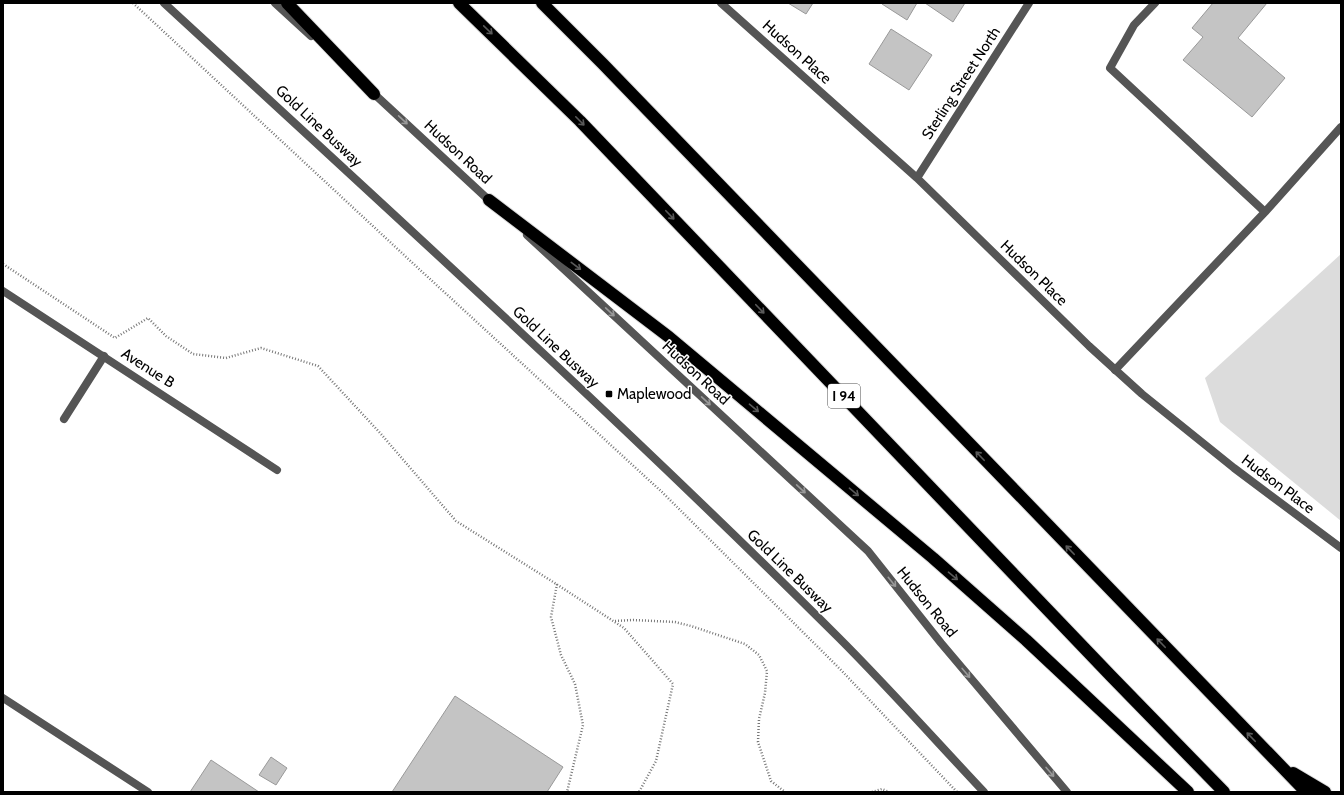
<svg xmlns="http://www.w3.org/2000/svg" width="1344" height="795" viewBox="0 0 1344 795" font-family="Cabin,sans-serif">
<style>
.green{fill:#dcdcdc}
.building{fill:#c4c4c4;stroke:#999}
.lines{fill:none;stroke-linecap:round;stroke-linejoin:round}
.motorway-casing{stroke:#dbdbdb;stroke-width:14}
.path{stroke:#777;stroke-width:2.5;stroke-dasharray:1 2;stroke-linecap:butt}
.service{stroke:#555;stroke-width:8}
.minor{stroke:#555;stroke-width:8}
.tertiary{stroke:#555;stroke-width:8}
.motorway{stroke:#000;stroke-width:12}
.oneway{stroke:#595959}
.oneway2{stroke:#999}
.poi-dot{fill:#000;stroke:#fff;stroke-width:1.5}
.labels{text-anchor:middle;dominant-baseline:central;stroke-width:3;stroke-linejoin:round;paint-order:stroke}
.shield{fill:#fff;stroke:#4c4c4c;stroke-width:1}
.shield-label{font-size:14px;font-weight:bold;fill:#000}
.street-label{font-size:15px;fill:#000;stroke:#fff}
.poi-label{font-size:15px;fill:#000;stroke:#fff;text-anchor:start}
</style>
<rect width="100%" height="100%" fill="#fff"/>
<!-- green -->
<path class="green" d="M1341,254V521L1220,422L1205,378Z"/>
<!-- building -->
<path class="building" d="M788,3H813L806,14Z
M883,3H917L907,20L882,4Z
M925,3H965L953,22Z
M1213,3H1267L1238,38L1285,78L1252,117L1183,60L1203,37L1192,28Z
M891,29L932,55L909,90L869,64Z
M455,696L563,767L547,792H392Z
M271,757L287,768L276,785L259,775Z
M211,760L259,792H190Z"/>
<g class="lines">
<!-- motorway casing -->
<g class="motorway-casing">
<path id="motorway" d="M287,3L374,94
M459,3L580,121L1111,676L1224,792
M542,3L603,64L1306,792
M489,200L669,337L933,558L1026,640L1188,792
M1293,773L1325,792"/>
</g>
<!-- path -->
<path class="path" d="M133,3L418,268L663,493L840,669L957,792
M3,264L115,338L148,318L166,336L193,354L226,358L261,348L318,366L381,434L456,521L550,580L624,628L673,684L656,761L639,792
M557,584L551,617L561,655L575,684L583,725L567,792
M615,621L633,620L675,622L691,626L745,644L759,655L767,671L765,693L759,719L758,742L771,781L785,792
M872,792L882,789L889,792"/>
<!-- service -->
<path class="service" d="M164,3C391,212 620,420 839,638C889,688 936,741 984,792
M1155,3L1134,25L1110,68L1265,212
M1115,370L1265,212L1341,127
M64,419L104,356
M3,698L148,792"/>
<!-- minor -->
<path class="minor" d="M721,3L917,178L1089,346L1142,394L1234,468L1341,548
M917,178L1029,3
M3,291L277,470"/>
<!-- tertiary -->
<path class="tertiary" d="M275,3L311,36
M371,91L492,203
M527,235L868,551L941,643L1067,792"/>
<!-- motorway -->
<use href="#motorway" class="motorway"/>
</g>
<!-- one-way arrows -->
<defs><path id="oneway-shaft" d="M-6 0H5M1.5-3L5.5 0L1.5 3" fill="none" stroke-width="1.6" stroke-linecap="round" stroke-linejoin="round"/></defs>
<g class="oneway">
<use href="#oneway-shaft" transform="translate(488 30) rotate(44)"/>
<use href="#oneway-shaft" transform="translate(580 121) rotate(45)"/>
<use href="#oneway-shaft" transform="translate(670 215) rotate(46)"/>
<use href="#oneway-shaft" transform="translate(576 266) rotate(37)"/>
<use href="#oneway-shaft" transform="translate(760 309) rotate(46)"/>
<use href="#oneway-shaft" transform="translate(754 408) rotate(40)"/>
<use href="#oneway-shaft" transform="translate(980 456) rotate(-134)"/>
<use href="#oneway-shaft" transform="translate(854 492) rotate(40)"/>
<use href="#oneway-shaft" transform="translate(1070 550) rotate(-134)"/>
<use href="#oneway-shaft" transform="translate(953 576) rotate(40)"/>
<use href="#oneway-shaft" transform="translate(1161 643) rotate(-134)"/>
<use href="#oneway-shaft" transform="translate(1251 737) rotate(-134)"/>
</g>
<g class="oneway2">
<use href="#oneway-shaft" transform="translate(403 120) rotate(43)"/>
<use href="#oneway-shaft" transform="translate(610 312) rotate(43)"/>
<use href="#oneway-shaft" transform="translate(706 401) rotate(43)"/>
<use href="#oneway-shaft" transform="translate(801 489) rotate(43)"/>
<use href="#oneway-shaft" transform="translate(892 582) rotate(51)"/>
<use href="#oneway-shaft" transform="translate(966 673) rotate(50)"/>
<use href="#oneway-shaft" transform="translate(1050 772) rotate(49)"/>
</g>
<!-- markers -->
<rect class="poi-dot" x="605" y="390" width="8" height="8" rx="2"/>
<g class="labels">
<!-- shield labels -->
<rect class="shield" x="828" y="384" width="32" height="24" rx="3"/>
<g class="shield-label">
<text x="844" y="396">I 94</text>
</g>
<!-- street labels -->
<g class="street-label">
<text transform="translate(797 52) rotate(42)">Hudson Place</text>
<text transform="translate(961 83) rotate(-57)">Sterling Street North</text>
<text transform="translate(319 126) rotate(43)">Gold Line Busway</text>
<text transform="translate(458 152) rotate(43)">Hudson Road</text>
<text transform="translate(1034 273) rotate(44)">Hudson Place</text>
<text transform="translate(556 347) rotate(43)">Gold Line Busway</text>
<text transform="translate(148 368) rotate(33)">Avenue B</text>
<text transform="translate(696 373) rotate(43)">Hudson Road</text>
<text transform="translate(1278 484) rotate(37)">Hudson Place</text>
<text transform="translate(790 571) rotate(44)">Gold Line Busway</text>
<text transform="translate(927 602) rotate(51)">Hudson Road</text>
</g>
<!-- poi labels -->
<g class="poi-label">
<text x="617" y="394">Maplewood</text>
</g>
</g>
<!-- border -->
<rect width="1344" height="795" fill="none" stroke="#000000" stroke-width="8"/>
</svg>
